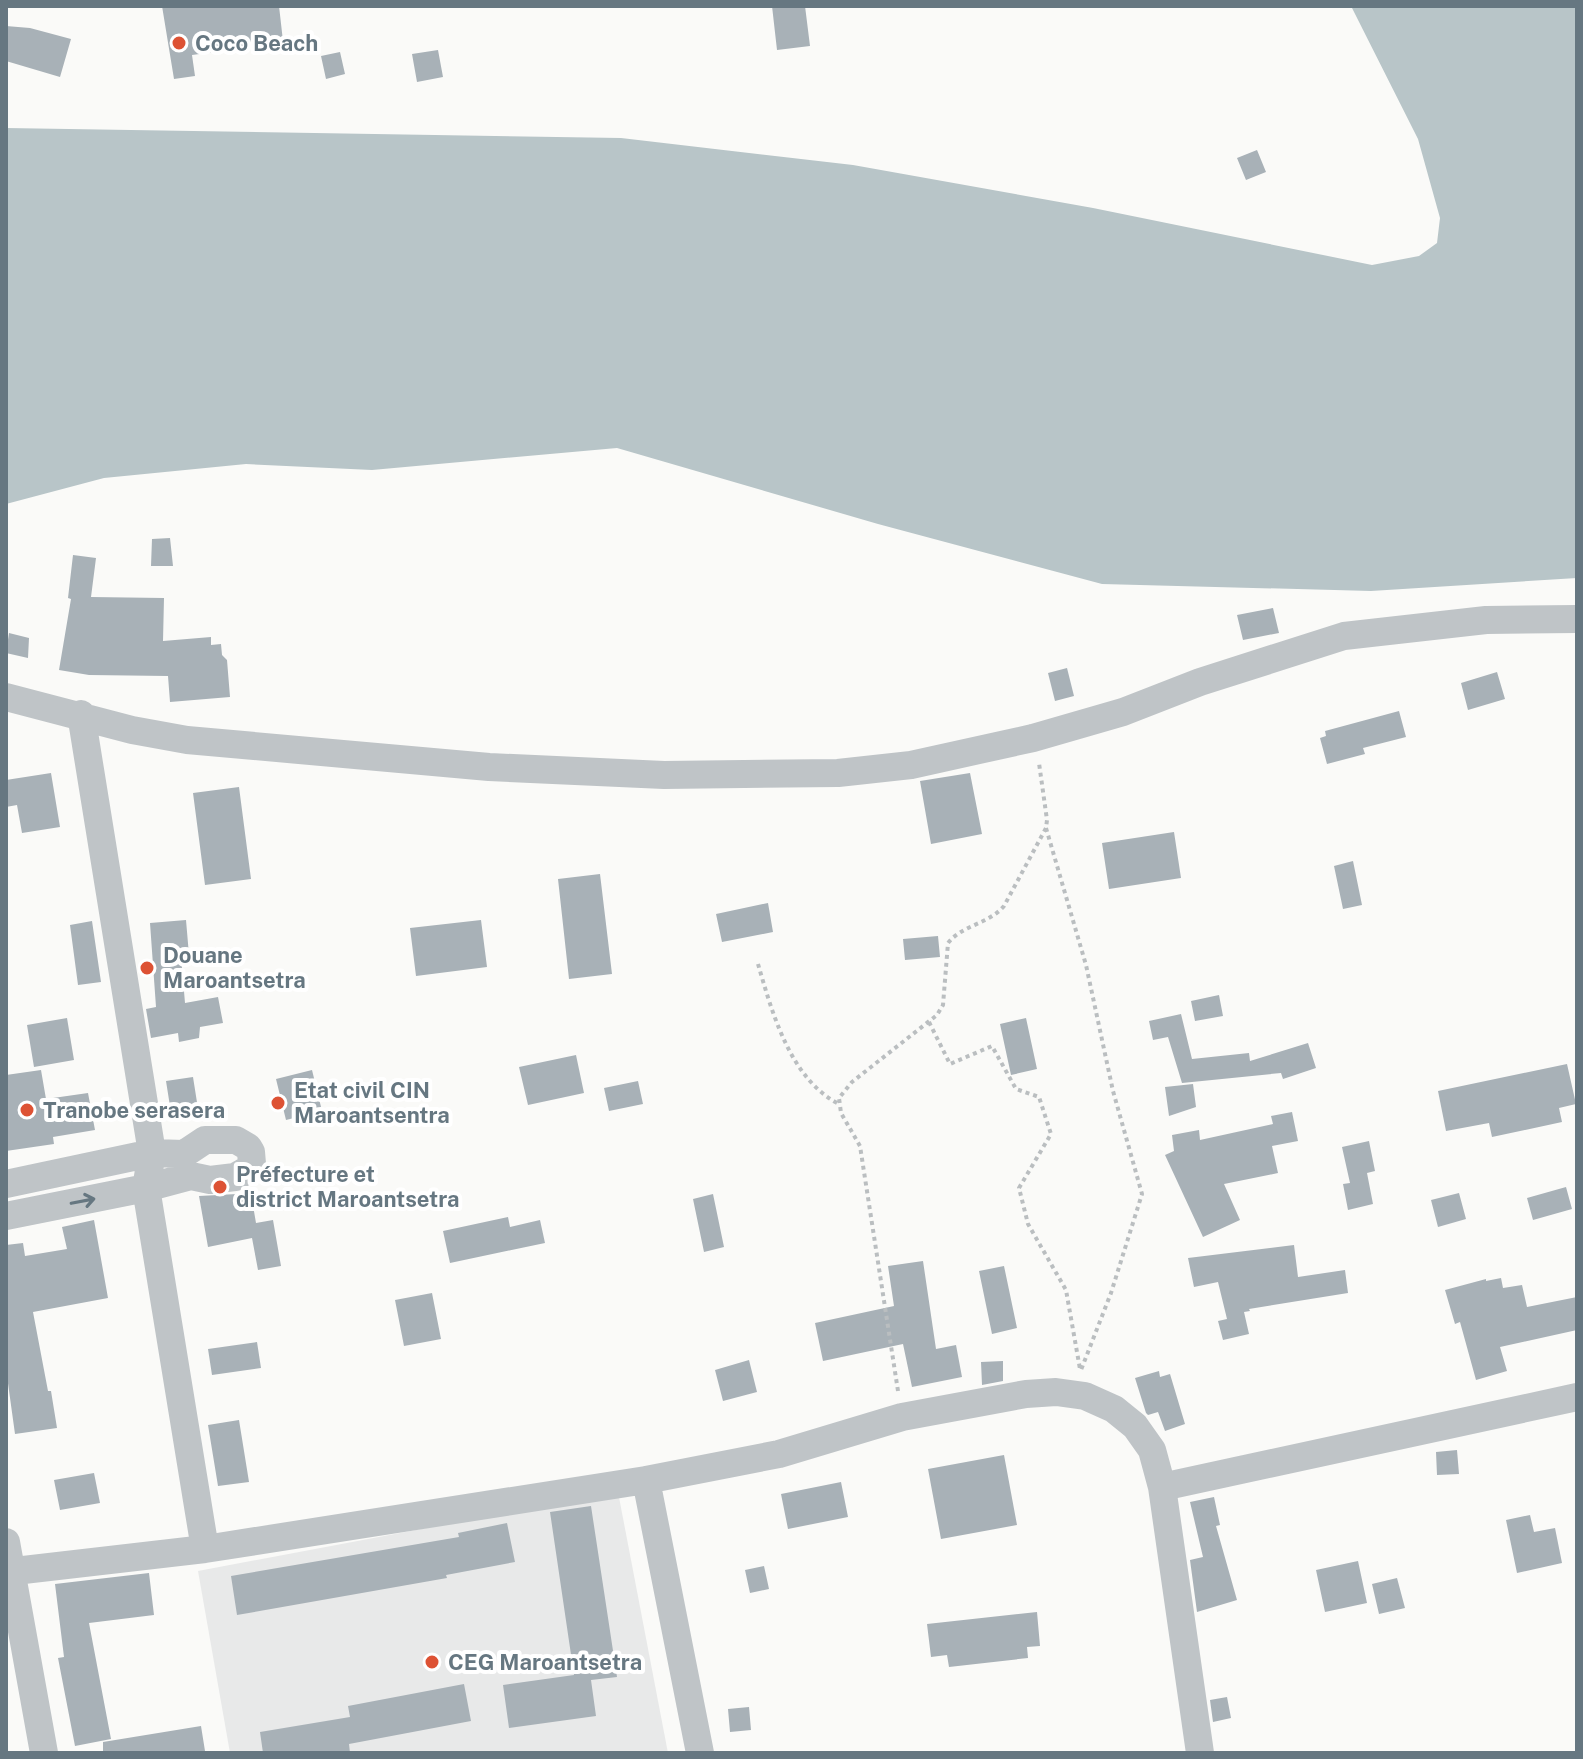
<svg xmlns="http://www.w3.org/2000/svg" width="1583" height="1759" viewBox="0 0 1583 1759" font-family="'Public Sans',sans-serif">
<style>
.built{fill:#e8e9e9}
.water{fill:#b8c5c8}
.building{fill:#a8b1b7}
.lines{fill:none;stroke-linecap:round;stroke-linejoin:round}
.path{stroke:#babec0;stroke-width:4;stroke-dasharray:4 4;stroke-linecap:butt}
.street{stroke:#bfc4c7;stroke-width:28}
.oneway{stroke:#667781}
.poi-dot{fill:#dd5234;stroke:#fff;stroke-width:3}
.labels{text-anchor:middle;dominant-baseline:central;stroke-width:8;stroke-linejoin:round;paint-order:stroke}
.poi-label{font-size:22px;font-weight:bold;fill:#667781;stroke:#fff;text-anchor:start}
</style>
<rect width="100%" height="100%" fill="#fafaf8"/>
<!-- built -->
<path class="built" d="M618,1492L668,1753H230L198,1571Z"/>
<!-- water -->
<path class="water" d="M1351,6H1577V578L1371,591L1102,584L878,524L617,448L372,470L246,464L104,478L6,504V128L621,138L853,165L1093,208L1372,265L1419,256L1437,243L1440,218L1418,139Z"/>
<!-- building -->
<path class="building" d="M162,6H279L284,50L261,52L260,46L192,55L195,76L174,79Z
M772,6H805L810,46L777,50Z
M6,26L30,28L71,39L60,77L6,61Z
M438,50L443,77L417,82L412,54Z
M340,52L345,74L326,79L321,56Z
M1257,150L1266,172L1246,180L1237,158Z
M170,538L173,566H151L152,539Z
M73,555L96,558L91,597L164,598L163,641L211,637V645L221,644L222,655L227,660L230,697L170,702L168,676L89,675L59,670L71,599L68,598Z
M1273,608L1279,633L1243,640L1237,615Z
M9,633L29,638L28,658L6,653Z
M1067,668L1074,696L1055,701L1048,673Z
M1497,672L1505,699L1468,710L1461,683Z
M1399,711L1406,737L1363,748L1365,754L1327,764L1320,738L1326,736L1325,731Z
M51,773L60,827L22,833L17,805L6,807V780Z
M970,773L982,834L931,844L920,781Z
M239,787L251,879L205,885L193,793Z
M1174,832L1181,878L1109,889L1102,843Z
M1353,861L1362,905L1343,909L1334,866Z
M600,874L612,974L569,979L558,879Z
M768,903L773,932L722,942L716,914Z
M186,920L189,955L181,956L185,1003L218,997L223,1023L200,1027L199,1038L179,1042L178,1033L151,1038L146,1009L156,1007L150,923Z
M481,920L487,967L416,976L410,928Z
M92,921L101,982L78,985L70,925Z
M938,936L940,957L905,960L903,939Z
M1219,995L1223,1016L1195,1021L1191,1001Z
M1181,1014L1192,1059L1249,1053L1250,1061L1308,1043L1316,1068L1283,1079L1281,1073L1182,1083L1168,1037L1153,1040L1149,1021Z
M67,1018L74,1060L34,1067L27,1025Z
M1026,1018L1037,1069L1011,1075L1000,1024Z
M576,1055L584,1093L528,1105L519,1067Z
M1567,1064L1576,1104L1559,1108L1562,1122L1492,1137L1489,1123L1446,1131L1438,1091Z
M41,1070L46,1099L88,1093L95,1130L53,1137L54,1144L6,1151V1075Z
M312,1070L322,1111L286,1120L276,1079Z
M193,1077L199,1115L172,1119L166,1081Z
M638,1081L643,1104L609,1111L604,1088Z
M1193,1084L1196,1107L1169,1116L1165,1087Z
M1292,1112L1298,1141L1272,1146L1278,1173L1224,1184L1240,1220L1203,1237L1165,1155L1174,1151L1172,1135L1199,1130L1200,1140L1273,1124L1271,1116Z
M1369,1141L1375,1171L1367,1173L1373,1204L1348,1210L1343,1184L1350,1183L1342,1147Z
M1566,1187L1572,1209L1533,1220L1527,1198Z
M250,1188L256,1223L273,1220L281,1266L258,1270L252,1238L208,1247L199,1196L237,1194Z
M1459,1193L1466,1219L1438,1227L1431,1200Z
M713,1194L724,1247L704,1252L693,1199Z
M508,1217L510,1227L540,1220L545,1243L450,1263L443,1231Z
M94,1220L108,1298L33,1312L48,1391H51L57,1428L15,1434L6,1369V1245L23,1243L25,1256L67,1249L62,1227Z
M1294,1245L1298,1277L1345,1270L1348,1293L1249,1309L1250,1311L1244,1312L1249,1334L1223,1340L1218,1321L1227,1319L1218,1282L1194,1287L1188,1258Z
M923,1261L936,1349L956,1345L962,1377L912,1387L903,1344L823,1361L815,1323L894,1306L888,1266Z
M1004,1266L1017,1328L992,1334L979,1271Z
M1501,1278L1503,1288L1522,1285L1527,1307L1577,1297V1330L1500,1347L1507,1371L1476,1380L1460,1322L1455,1324L1445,1290L1486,1279V1281Z
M432,1293L441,1339L404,1346L395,1300Z
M257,1342L261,1368L212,1375L208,1349Z
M749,1360L757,1392L723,1401L715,1370Z
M1003,1361V1381L982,1385L981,1362Z
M1159,1371L1160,1377L1170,1374L1185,1424L1165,1431L1158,1412L1148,1415L1146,1413L1135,1378Z
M239,1420L249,1482L218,1486L208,1425Z
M1457,1450L1459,1474L1437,1475L1436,1452Z
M1004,1455L1017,1525L941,1539L928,1469Z
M94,1473L100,1503L60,1510L54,1480Z
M841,1482L848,1517L788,1529L781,1494Z
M1214,1497L1220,1525L1216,1526L1237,1600L1197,1612L1190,1560L1203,1557L1190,1502Z
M591,1506L617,1677L591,1680L596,1716L509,1728L503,1685L574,1675L550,1512Z
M1530,1515L1534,1532L1555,1528L1562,1563L1517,1573L1506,1520Z
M507,1523L515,1562L446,1575L447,1578L237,1615L231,1576L459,1537L458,1533Z
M1358,1561L1367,1603L1325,1612L1316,1570Z
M764,1566L769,1589L750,1593L745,1570Z
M149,1573L154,1615L89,1623L111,1739L75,1746L58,1658L64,1657L55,1584Z
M1397,1578L1405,1608L1379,1614L1372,1584Z
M1037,1612L1040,1646L1027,1647L1028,1658L949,1667L947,1655L931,1657L927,1624Z
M464,1684L471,1721L349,1744L350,1753H263L260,1732L350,1717L348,1706Z
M1227,1697L1231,1718L1213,1722L1210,1700Z
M749,1707L751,1730L730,1732L728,1709Z
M201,1726L205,1751L103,1753V1742Z"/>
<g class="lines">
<!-- path -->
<path class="path" d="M1046,828L1086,965L1113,1091L1142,1194L1111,1293L1081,1370
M758,964C772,1012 790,1079 839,1104
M929,1022L950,1064L992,1046L1016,1089L1039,1097L1051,1134L1019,1188L1028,1224L1066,1290L1080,1369
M898,1391L860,1146L841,1113L839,1098L852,1082L937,1015L943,1005L948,943C962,925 989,924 1004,906L1046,828L1047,820L1039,763"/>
<!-- street -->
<path class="street" d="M6,697L132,730L187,740L489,767L664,775L838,773L911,765L1033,738L1123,712L1200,682L1344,636L1486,620L1577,619
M81,714L152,1153L146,1188L205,1549
M6,1184L152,1153L184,1154L205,1140H236L248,1147L251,1152L252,1164L249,1169L235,1177L210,1180L191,1176L146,1188L6,1216
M646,1480L700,1753
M1162,1487L1577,1397
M6,1542L44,1753
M6,1572L205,1549L646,1480L779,1454L902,1417L1026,1394L1056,1392L1085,1396L1114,1409L1135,1426L1152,1450L1162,1487L1200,1753"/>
</g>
<!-- one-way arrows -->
<defs><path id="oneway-shaft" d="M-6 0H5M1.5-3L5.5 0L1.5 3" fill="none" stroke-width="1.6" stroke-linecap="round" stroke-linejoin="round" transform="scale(2)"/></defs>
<use class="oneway" href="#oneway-shaft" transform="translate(83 1201) rotate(-11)"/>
<!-- markers -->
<g class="poi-dot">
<circle cx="179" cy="43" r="8"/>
<circle cx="147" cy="968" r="8"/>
<circle cx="278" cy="1103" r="8"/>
<circle cx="27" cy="1110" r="8"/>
<circle cx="220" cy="1187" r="8"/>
<circle cx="432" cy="1662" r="8"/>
</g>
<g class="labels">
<!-- poi labels -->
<g class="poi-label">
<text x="195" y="43">Coco Beach</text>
<text x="163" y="955">Douane<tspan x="163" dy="25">Maroantsetra</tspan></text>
<text x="294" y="1090">Etat civil CIN<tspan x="294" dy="25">Maroantsentra</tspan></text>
<text x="43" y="1110">Tranobe serasera</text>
<text x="236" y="1174">Préfecture et<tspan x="236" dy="25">district Maroantsetra</tspan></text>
<text x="448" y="1662">CEG Maroantsetra</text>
</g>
</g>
<!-- border -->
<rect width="1583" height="1759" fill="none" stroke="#667781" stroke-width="16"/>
</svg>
